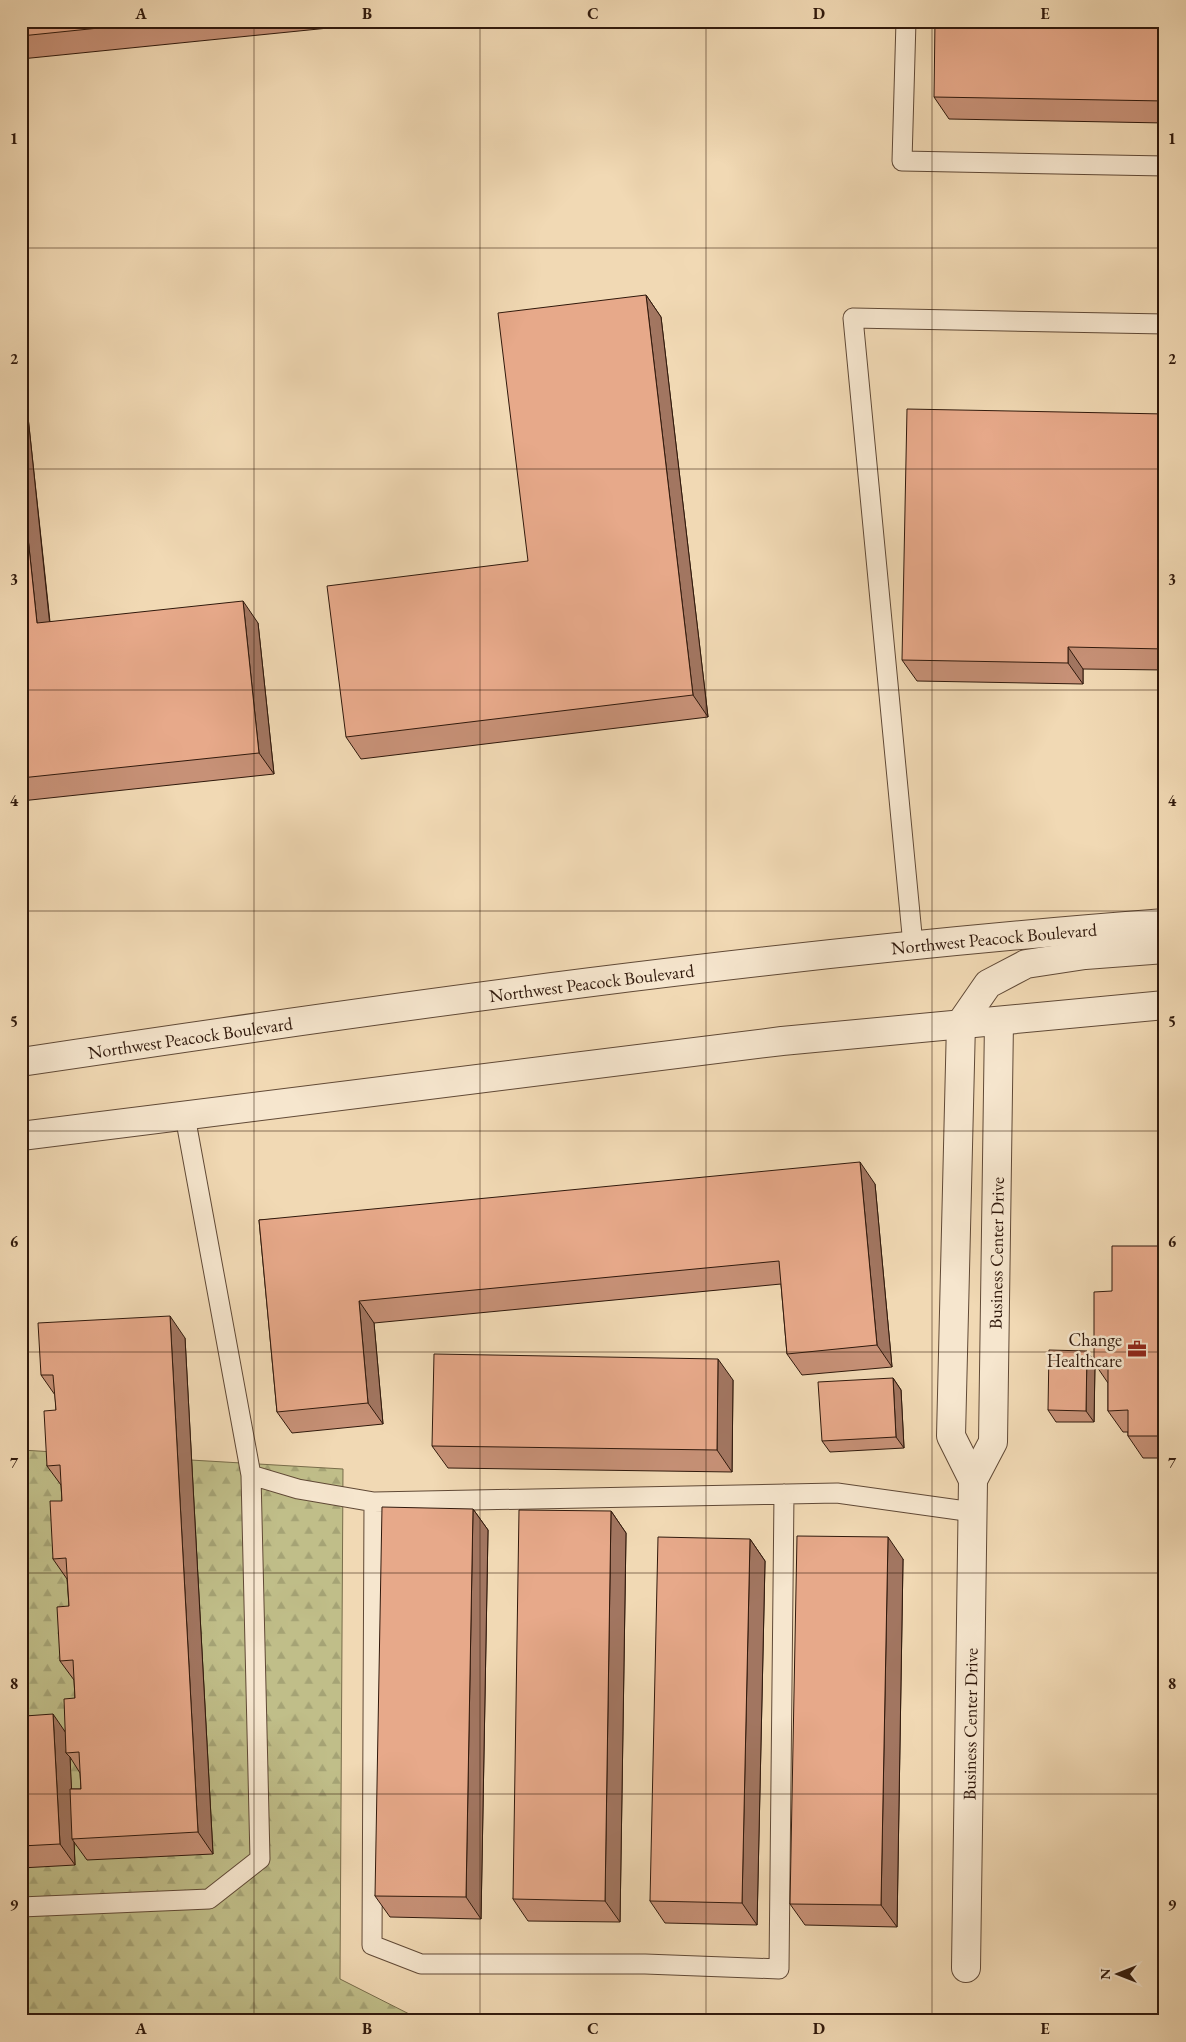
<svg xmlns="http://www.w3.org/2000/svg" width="1186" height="2042" viewBox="0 0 1186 2042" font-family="'EB Garamond',serif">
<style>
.forest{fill:url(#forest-firs);stroke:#786c4a}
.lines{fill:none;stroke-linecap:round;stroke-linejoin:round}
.service-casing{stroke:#604936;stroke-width:21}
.minor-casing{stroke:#604936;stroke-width:30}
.tertiary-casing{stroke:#604936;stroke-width:30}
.service{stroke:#f6e6ce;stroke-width:19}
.minor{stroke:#f6e6ce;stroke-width:28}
.tertiary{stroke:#f6e6ce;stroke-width:28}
.wall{fill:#c79177;stroke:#30190c;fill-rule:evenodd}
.shaded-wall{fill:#a27661;stroke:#30190c}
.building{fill:#e7a98a;stroke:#30190c}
.grid{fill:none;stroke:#30190c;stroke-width:1;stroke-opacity:0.55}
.labels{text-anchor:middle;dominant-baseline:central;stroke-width:5;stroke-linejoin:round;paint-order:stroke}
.street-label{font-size:18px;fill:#30190c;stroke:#f6e6ce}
.poi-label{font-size:18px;fill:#30190c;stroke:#f6e6ce;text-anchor:end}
.neatline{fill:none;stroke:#30190c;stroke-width:2}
.grid-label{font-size:16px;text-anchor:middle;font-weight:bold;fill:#30190c}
</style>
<defs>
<pattern id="forest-firs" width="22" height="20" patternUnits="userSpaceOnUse" patternTransform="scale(1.25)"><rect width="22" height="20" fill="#c0be89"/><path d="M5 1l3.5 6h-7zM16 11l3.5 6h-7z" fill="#a5a375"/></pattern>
</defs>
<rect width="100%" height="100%" fill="#f1d9b4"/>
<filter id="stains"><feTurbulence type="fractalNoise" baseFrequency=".004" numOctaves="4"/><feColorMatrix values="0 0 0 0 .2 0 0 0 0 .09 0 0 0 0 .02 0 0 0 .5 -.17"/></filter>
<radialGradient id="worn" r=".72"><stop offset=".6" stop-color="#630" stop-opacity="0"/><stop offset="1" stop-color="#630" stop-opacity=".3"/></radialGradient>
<!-- forest -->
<path class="forest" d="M21,1450L343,1469L340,1979L423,2021H21Z"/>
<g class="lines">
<!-- service casing -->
<g class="service-casing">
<path id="service" d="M906,21L902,161L1165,166
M913,945L853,318L1165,324
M185,1116L251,1475L298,1489L374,1502L837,1493L973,1512
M374,1502L372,1945L421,1964H645L779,1969L784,1494
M21,1907L209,1899L260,1859L251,1475"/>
</g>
<!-- minor casing -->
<g class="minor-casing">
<g id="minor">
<path d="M961,1023L951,1436L973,1480"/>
<path id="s1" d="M966,1968L973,1480L993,1442L999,1021"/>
</g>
</g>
<!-- tertiary casing -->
<g class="tertiary-casing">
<g id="tertiary">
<path d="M961,1023L988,984L1026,964L1085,955L1165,949"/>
<path id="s2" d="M21,1062C401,1005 782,952 1165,923"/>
<path d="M21,1136L782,1041L1165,1005"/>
</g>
</g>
<!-- service -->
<use href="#service" class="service"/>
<!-- minor -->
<use href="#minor" class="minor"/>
<!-- tertiary -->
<use href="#tertiary" class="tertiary"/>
</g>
<!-- wall -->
<path class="wall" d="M21,21H398L21,59Z
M1165,21V123L949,119L934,97Z
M646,295L661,317L708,717L361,759L346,737L528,561Z
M21,391L26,398L50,622L258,623L274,774L21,801Z
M1165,414V670L1083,669V684L917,681L902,660Z
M875,1184L892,1367L802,1375L787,1354L781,1284L374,1323L383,1424L292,1433L277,1412L259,1220Z
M1165,1246V1458H1143L1128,1436V1432H1123L1108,1411V1383L1095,1364L1094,1422H1056L1048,1410L1087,1351L1094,1362L1112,1291Z
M185,1338L213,1854L87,1860L74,1842L75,1865L21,1868V1727L65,1731L75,1698L74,1680L60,1661L69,1606L67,1579L53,1559L62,1501L61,1485L47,1466L56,1410L55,1395L41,1375ZM70,1757L80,1773L81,1789H71Z
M893,1378L901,1390L904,1448L830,1452L822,1441Z
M733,1380L732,1472L448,1468L432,1446Z
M473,1509L488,1530L481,1919L390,1917L375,1896Z
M611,1511L626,1533L620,1922L528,1921L513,1899Z
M750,1539L765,1561L757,1925L665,1923L650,1901Z
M903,1559L897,1927L805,1925L790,1904Z"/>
<!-- shaded-wall -->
<path class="shaded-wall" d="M646,295L661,317L708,717L693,695Z
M21,391L26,398L52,645L37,623L21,471Z
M243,601L258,623L274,774L259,753Z
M1068,647L1083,669V684L1068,663Z
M860,1162L875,1184L892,1367L877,1345Z
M359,1301L374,1323L383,1424L368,1403Z
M170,1316L185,1338L213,1854L198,1832Z
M1087,1351L1095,1362L1094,1422L1086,1411Z
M718,1359L733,1380L732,1472L717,1450Z
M893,1378L901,1390L904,1448L896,1437Z
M473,1509L488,1530L481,1919L466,1897Z
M611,1511L626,1533L620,1922L605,1901Z
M888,1537L903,1559L897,1927L881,1905Z
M750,1539L765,1561L757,1925L742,1903Z
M53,1714L68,1736L66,1753L70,1757L74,1839H72L74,1842L75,1865L60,1844Z"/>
<!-- building -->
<path class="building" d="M21,21H167L21,36Z
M935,21H1165V101L934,97Z
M646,295L693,695L346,737L327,586L528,561L498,313Z
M907,409L1165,414V649L1068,647V663L902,660Z
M21,471L37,623L243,601L259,753L21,778Z
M860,1162L877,1345L787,1354L779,1261L359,1301L368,1403L277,1412L259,1220Z
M1112,1246H1165V1436H1128V1410L1108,1411V1364H1094V1292L1112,1291Z
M170,1316L198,1832L72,1839L70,1789H81L79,1752L66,1753L64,1699L75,1698L73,1660L60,1661L57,1607L69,1606L66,1558L53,1559L50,1501H62L60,1465L47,1466L44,1411L56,1410L53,1375H41L38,1323Z
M1049,1350L1087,1351L1086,1411L1048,1410Z
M434,1354L718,1359L717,1450L432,1446Z
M893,1378L896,1437L822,1441L818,1382Z
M382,1507L473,1509L466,1897L375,1896Z
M519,1510L611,1511L605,1901L513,1899Z
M797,1536L888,1537L881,1905L790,1904Z
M658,1537L750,1539L742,1903L650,1901Z
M53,1714L60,1844L21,1846V1727H25V1716Z"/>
<!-- grid -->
<path class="grid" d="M254,21V2021M480,21V2021M706,21V2021M932,21V2021M21,248H1165M21,469H1165M21,690H1165M21,911H1165M21,1131H1165M21,1352H1165M21,1573H1165M21,1794H1165"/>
<!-- icons -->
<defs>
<g id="office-bare" transform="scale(1.5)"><path d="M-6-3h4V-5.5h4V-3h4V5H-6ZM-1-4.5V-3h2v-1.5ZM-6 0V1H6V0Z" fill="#8f2418" stroke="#f6e6ce" stroke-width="2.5" paint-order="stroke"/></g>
</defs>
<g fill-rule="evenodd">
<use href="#office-bare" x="1137" y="1349"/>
</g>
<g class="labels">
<!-- street labels -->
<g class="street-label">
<text stroke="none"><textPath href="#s2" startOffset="981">Northwest Peacock Boulevard</textPath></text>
<text stroke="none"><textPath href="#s2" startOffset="576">Northwest Peacock Boulevard</textPath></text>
<text stroke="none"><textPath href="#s2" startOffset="171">Northwest Peacock Boulevard</textPath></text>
<text stroke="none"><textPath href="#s1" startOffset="720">Business Center Drive</textPath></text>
<text stroke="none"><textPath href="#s1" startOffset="244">Business Center Drive</textPath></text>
</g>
<!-- poi labels -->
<g class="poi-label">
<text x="1122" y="1339">Change<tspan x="1122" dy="21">Healthcare</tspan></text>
</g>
</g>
<!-- margin -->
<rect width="1186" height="2042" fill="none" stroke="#f1d9b4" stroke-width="55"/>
<!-- north arrow -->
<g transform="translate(1118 1974) rotate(270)" stroke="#f6e6ce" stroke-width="4" paint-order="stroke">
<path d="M0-4L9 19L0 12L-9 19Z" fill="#30190c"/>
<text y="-8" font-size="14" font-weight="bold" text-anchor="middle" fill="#30190c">N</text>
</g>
<rect x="28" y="28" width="1130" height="1986" class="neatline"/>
<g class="grid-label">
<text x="141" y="19">A</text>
<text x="367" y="19">B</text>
<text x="593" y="19">C</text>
<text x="819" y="19">D</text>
<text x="1045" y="19">E</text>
<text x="14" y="144">1</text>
<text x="1172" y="144">1</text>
<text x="14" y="364">2</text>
<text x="1172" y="364">2</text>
<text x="14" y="585">3</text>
<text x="1172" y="585">3</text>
<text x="14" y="806">4</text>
<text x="1172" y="806">4</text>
<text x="14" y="1027">5</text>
<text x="1172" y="1027">5</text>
<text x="14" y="1247">6</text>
<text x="1172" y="1247">6</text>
<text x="14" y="1468">7</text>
<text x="1172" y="1468">7</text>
<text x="14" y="1689">8</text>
<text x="1172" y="1689">8</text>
<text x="14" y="1910">9</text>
<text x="1172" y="1910">9</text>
<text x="141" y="2034">A</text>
<text x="367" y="2034">B</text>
<text x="593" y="2034">C</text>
<text x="819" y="2034">D</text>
<text x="1045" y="2034">E</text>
</g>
<rect width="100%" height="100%" filter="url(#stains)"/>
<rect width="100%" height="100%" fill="url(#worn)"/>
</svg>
